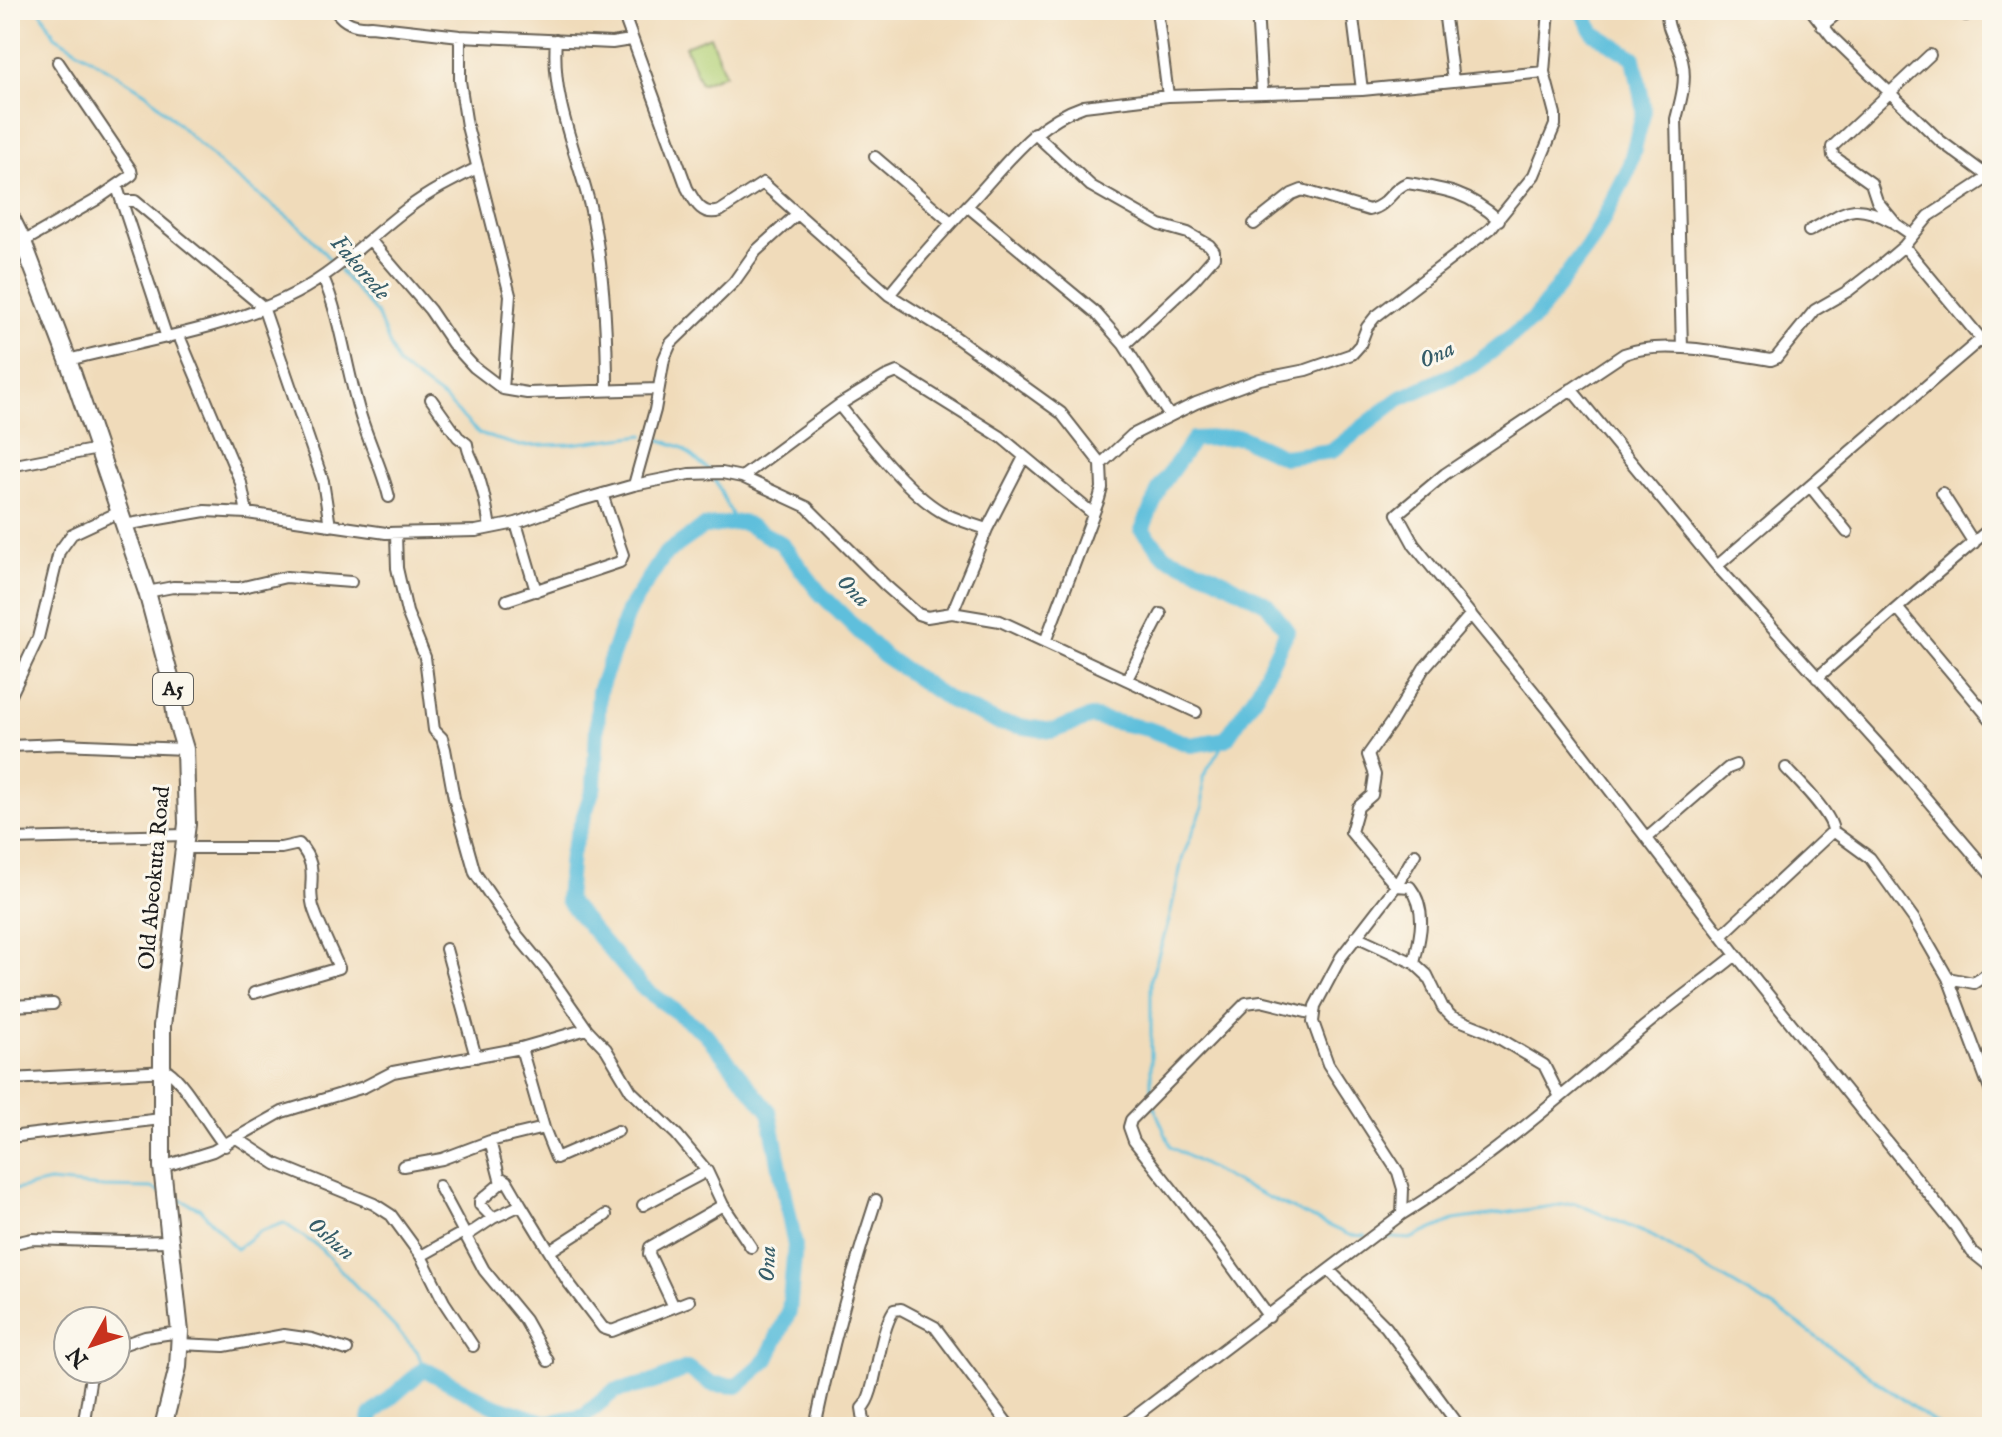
<svg xmlns="http://www.w3.org/2000/svg" width="2002" height="1437" viewBox="0 0 2002 1437" font-family="'IM FELL English',serif">
<style>
.green{fill:#b3d178;stroke:#68764a;stroke-width:2}
.lines{fill:none;stroke-linecap:round;stroke-linejoin:round}
.stream{stroke:#5ebfdc;stroke-width:3}
.river{stroke:#5ebfdc;stroke-width:16}
.minor-casing{stroke:#665f53;stroke-width:14}
.trunk-casing{stroke:#665f53;stroke-width:20}
.minor{stroke:#fff;stroke-width:10}
.trunk{stroke:#fff;stroke-width:16}
.labels{text-anchor:middle;dominant-baseline:central;stroke-width:6;stroke-linejoin:round;paint-order:stroke}
.shield{fill:#fbf7ec;stroke:#5f5e5a;stroke-width:2}
.shield-label{font-size:20px;font-weight:bold;fill:#1c1c1c}
.street-label{font-size:22px;fill:#1c1c1c;stroke:#fbf7ec}
.water-label{font-size:24px;font-style:italic;fill:#365d69;stroke:#fbf7ec}
</style>
<rect width="100%" height="100%" fill="#fbf7ec"/>
<filter id="ink" filterUnits="userSpaceOnUse"><feTurbulence type="fractalNoise" baseFrequency=".0125" numOctaves="2"/><feDisplacementMap in="SourceGraphic" scale="16" xChannelSelector="R" yChannelSelector="G"/><feConvolveMatrix kernelMatrix="1 2 1 2 8 2 1 2 1" color-interpolation-filters="sRGB"/></filter>
<filter id="wash" filterUnits="userSpaceOnUse"><feTurbulence type="fractalNoise" baseFrequency=".006" numOctaves="4" result="noise"/><feDisplacementMap in="SourceGraphic" scale="32" xChannelSelector="R" yChannelSelector="G"/><feGaussianBlur stdDeviation="1.8" result="paint"/><feColorMatrix in="noise" values="0 0 0 0 0 0 0 0 0 0 0 0 0 0 0 0 0 1.4 0 .05"/><feComposite in="paint" operator="in"/></filter>
<g filter="url(#wash)">
<rect width="100%" height="100%" fill="#f0dbba"/>
<!-- green -->
<path class="green" d="M710,36L725,74L701,84L685,46Z"/>
<g class="lines">
<!-- stream -->
<path class="stream" d="M40,10L55,36L146,93L226,170L301,227L334,264
M339,270L377,314L398,365L446,400L479,434L520,446L571,444L644,435
M652,437L681,447L710,471
M714,478L735,521
M1151,1095V979L1169,920L1183,856L1203,807V777L1226,739
M1152,1102L1171,1147L1237,1183L1349,1235L1366,1236
M10,1191L49,1182L103,1187L152,1188L160,1192
M171,1196L199,1208L236,1249L260,1231L284,1223L320,1248L417,1351L424,1369
M1377,1237L1410,1239L1454,1220L1575,1203L1652,1236L1786,1315L1940,1427"/>
<!-- river -->
<path class="river" d="M369,1427L371,1415L424,1369L490,1404L546,1423L585,1415L614,1391L651,1383L687,1368L712,1384L737,1386L766,1361L789,1312L795,1246L769,1111L704,1032L642,987L567,900L571,854L594,786L599,691L628,611L665,554L703,527L742,522L781,543L819,592L883,655L949,700L999,723L1052,731L1091,717L1148,729L1191,745L1226,739L1257,693L1287,631L1267,604L1214,576L1165,556L1142,530L1160,487L1194,439L1240,437L1284,457L1332,451L1399,399L1474,365L1535,318L1593,239L1628,171L1644,111L1634,58L1594,33L1581,10"/>
</g>
</g>
<g filter="url(#ink)">
<g class="lines">
<!-- minor casing -->
<g class="minor-casing">
<path id="minor" d="M335,10C344,23 355,27 371,26L460,36L612,43L631,40
M622,10L687,188C695,202 702,217 720,211L763,183L889,295L947,331L1061,413L1101,464L1102,488L1099,499L1045,642
M1157,10L1168,96
M1257,10L1262,91
M1352,10L1362,90
M1444,10L1453,81
M1668,10C1664,29 1679,43 1682,60C1687,80 1681,100 1676,119L1682,348
M1811,10L1832,37L1939,140L1989,177
M1959,10L1966,15L1979,10
M1822,26L1841,10
M460,36V81L467,126L510,295L503,389
M556,40C551,99 576,150 590,206C604,266 607,328 607,389
M1034,133L1091,186L1160,225L1188,233L1209,245L1214,251V257L1193,281L1124,345
M875,157L951,222
M1992,175L1929,216L1904,246L1884,263L1848,291L1815,310L1776,358L1771,360C1730,354 1663,339 1624,354L1445,474L1397,514L1414,545L1547,708L1736,955L1955,1226L1972,1252L1992,1268
M117,187L167,338
M122,201H135L263,307L323,481L330,526
M967,206L1095,312L1124,345L1169,415
M1254,224L1292,194L1302,190L1369,210C1389,205 1390,190 1407,183C1446,189 1469,193 1499,220
M1809,231C1846,212 1851,200 1891,221
M1912,235L1896,224L1877,201L1871,183L1833,156L1832,147L1930,55
M370,240L430,310L453,344L474,367L503,389L527,393L658,389
M23,242L96,200L132,175L131,170L58,62
M1904,246L1992,352
M323,277C340,317 345,361 357,403C365,436 381,464 389,497
M889,295C914,264 940,235 967,206C1004,168 1031,124 1084,106L1168,96L1362,90L1544,72
M179,336L241,483L247,513
M68,360C145,340 225,330 296,293C338,271 371,236 408,208C429,192 453,180 477,168
M1571,389L1717,566L1907,776L1992,876
M431,399L458,437L467,444C468,454 473,459 476,469C483,488 487,508 490,528
M839,405C865,437 905,490 940,511C954,519 971,524 987,529
M1101,464L1132,435L1196,403L1260,379L1306,370L1352,354L1360,345L1367,327L1375,317L1490,229L1534,175L1555,125V114L1544,72L1549,10
M10,466L98,449
M742,477L839,405L885,377L897,372L1001,437L1092,513
M634,485L655,410L664,359L671,343L734,282L756,251L796,215
M1810,486L1847,532
M1942,493L1974,543
M516,523L536,591
M124,525L205,511L247,513L386,533L476,531L516,523L575,502L634,485L689,474L722,473L742,477L807,507L885,585L918,614L927,617L952,613L1000,621L1196,712
M396,533L397,568L407,612L425,657L434,730L442,738L445,749L454,798L475,873L517,935L545,969L587,1029L606,1049L631,1091L677,1135L707,1171L723,1205L751,1247
M1717,566L1981,339
M147,592L173,587L239,588L286,577L351,582
M507,600L620,562L623,555L602,494
M1898,609L1992,721
M952,613L987,529L1023,459
M1817,678C1875,627 1933,576 1992,527
M1127,679L1161,614
M10,697L38,638L59,552L72,534L119,512
M10,746L61,744L185,749
M1786,768C1799,782 1832,814 1833,831L1870,858L1914,919L1948,978L1992,1095
M1647,838L1728,768L1736,765
M10,839L186,835
M184,848H281L299,844C322,870 305,884 314,910C321,930 331,949 339,968L254,993
M1722,935L1833,831
M1356,936L1414,963L1427,975L1443,1008L1452,1017L1487,1031L1544,1065L1560,1097
M446,949L476,1057
M1414,963C1420,938 1428,910 1410,887L1396,886L1351,832L1358,807L1372,795L1375,775L1368,755L1393,720L1424,668L1471,614
M1948,978L1974,983L1992,971
M10,1006L53,1004
M521,1048L544,1128L556,1158L618,1131
M10,1079L168,1071C185,1082 209,1127 225,1146
M10,1137L161,1119
M238,1139L276,1164L374,1204L391,1215L421,1256L444,1302L473,1346
M490,1141L501,1183L480,1201V1205L493,1218
M403,1166L442,1159L490,1141L544,1128
M162,1167L213,1151L282,1112L364,1087L393,1072L521,1048L587,1029
M501,1178L507,1181L521,1205
M439,1186L484,1270L525,1320L548,1361
M643,1205L707,1171
M1402,1214L1403,1189L1398,1172L1328,1064L1313,1022L1315,1006L1341,957L1396,886L1415,854
M10,1244L32,1239L125,1242L168,1241
M550,1251L606,1215
M421,1256L462,1233L469,1234L493,1218L521,1205L568,1282L603,1328L612,1331L689,1301
M1330,1271L1386,1327L1460,1427
M674,1307L649,1254L650,1247L723,1205
M1269,1317L1217,1246L1134,1141L1129,1127L1131,1120L1246,1003L1261,1001L1314,1014
M179,1344L224,1346L284,1335L312,1339L347,1350
M116,1347L145,1337L180,1332
M83,1427L92,1369
M815,1427C831,1350 851,1275 876,1200
M865,1427L862,1408C877,1395 877,1336 894,1310L901,1309L935,1327L1010,1427
M1121,1427L1402,1214C1487,1162 1563,1095 1639,1031C1671,1004 1704,981 1736,955"/>
</g>
<!-- trunk casing -->
<g class="trunk-casing">
<path id="trunk" d="M10,216L23,242L68,360L147,592L171,681L176,719L185,749L187,824L162,1026V1167L180,1332L178,1367L163,1427"/>
</g>
<!-- minor -->
<use href="#minor" class="minor"/>
<!-- trunk -->
<use href="#trunk" class="trunk"/>
</g>
</g>
<g class="labels">
<!-- shield labels -->
<rect class="shield" x="153" y="673" width="40" height="32" rx="6"/>
<g class="shield-label">
<text x="173" y="689">A5</text>
</g>
<!-- street labels -->
<g class="street-label">
<text transform="translate(155 878) rotate(-85)">Old Abeokuta Road</text>
</g>
<!-- water labels -->
<g class="water-label">
<text transform="translate(360 268) rotate(49)">Fakorede</text>
<text transform="translate(1437 355) rotate(-25)">Ona</text>
<text transform="translate(853 591) rotate(45)">Ona</text>
<text transform="translate(331 1239) rotate(41)">Oshun</text>
<text transform="translate(768 1264) rotate(-88)">Ona</text>
</g>
</g>
<!-- margin -->
<rect width="2002" height="1437" fill="none" stroke="#fbf7ec" stroke-width="40"/>
<!-- north arrow -->
<g transform="translate(92 1345) rotate(230)"><circle r="38" fill="#fbf7ec" stroke="#a29f99" stroke-width="2"/>
<path d="M0-6L14 30L0 20L-14 30Z" fill="#c8321e"/>
<text y="-12" font-size="22" font-weight="bold" text-anchor="middle" fill="#1c1c1c">N</text>
</g>
</svg>
